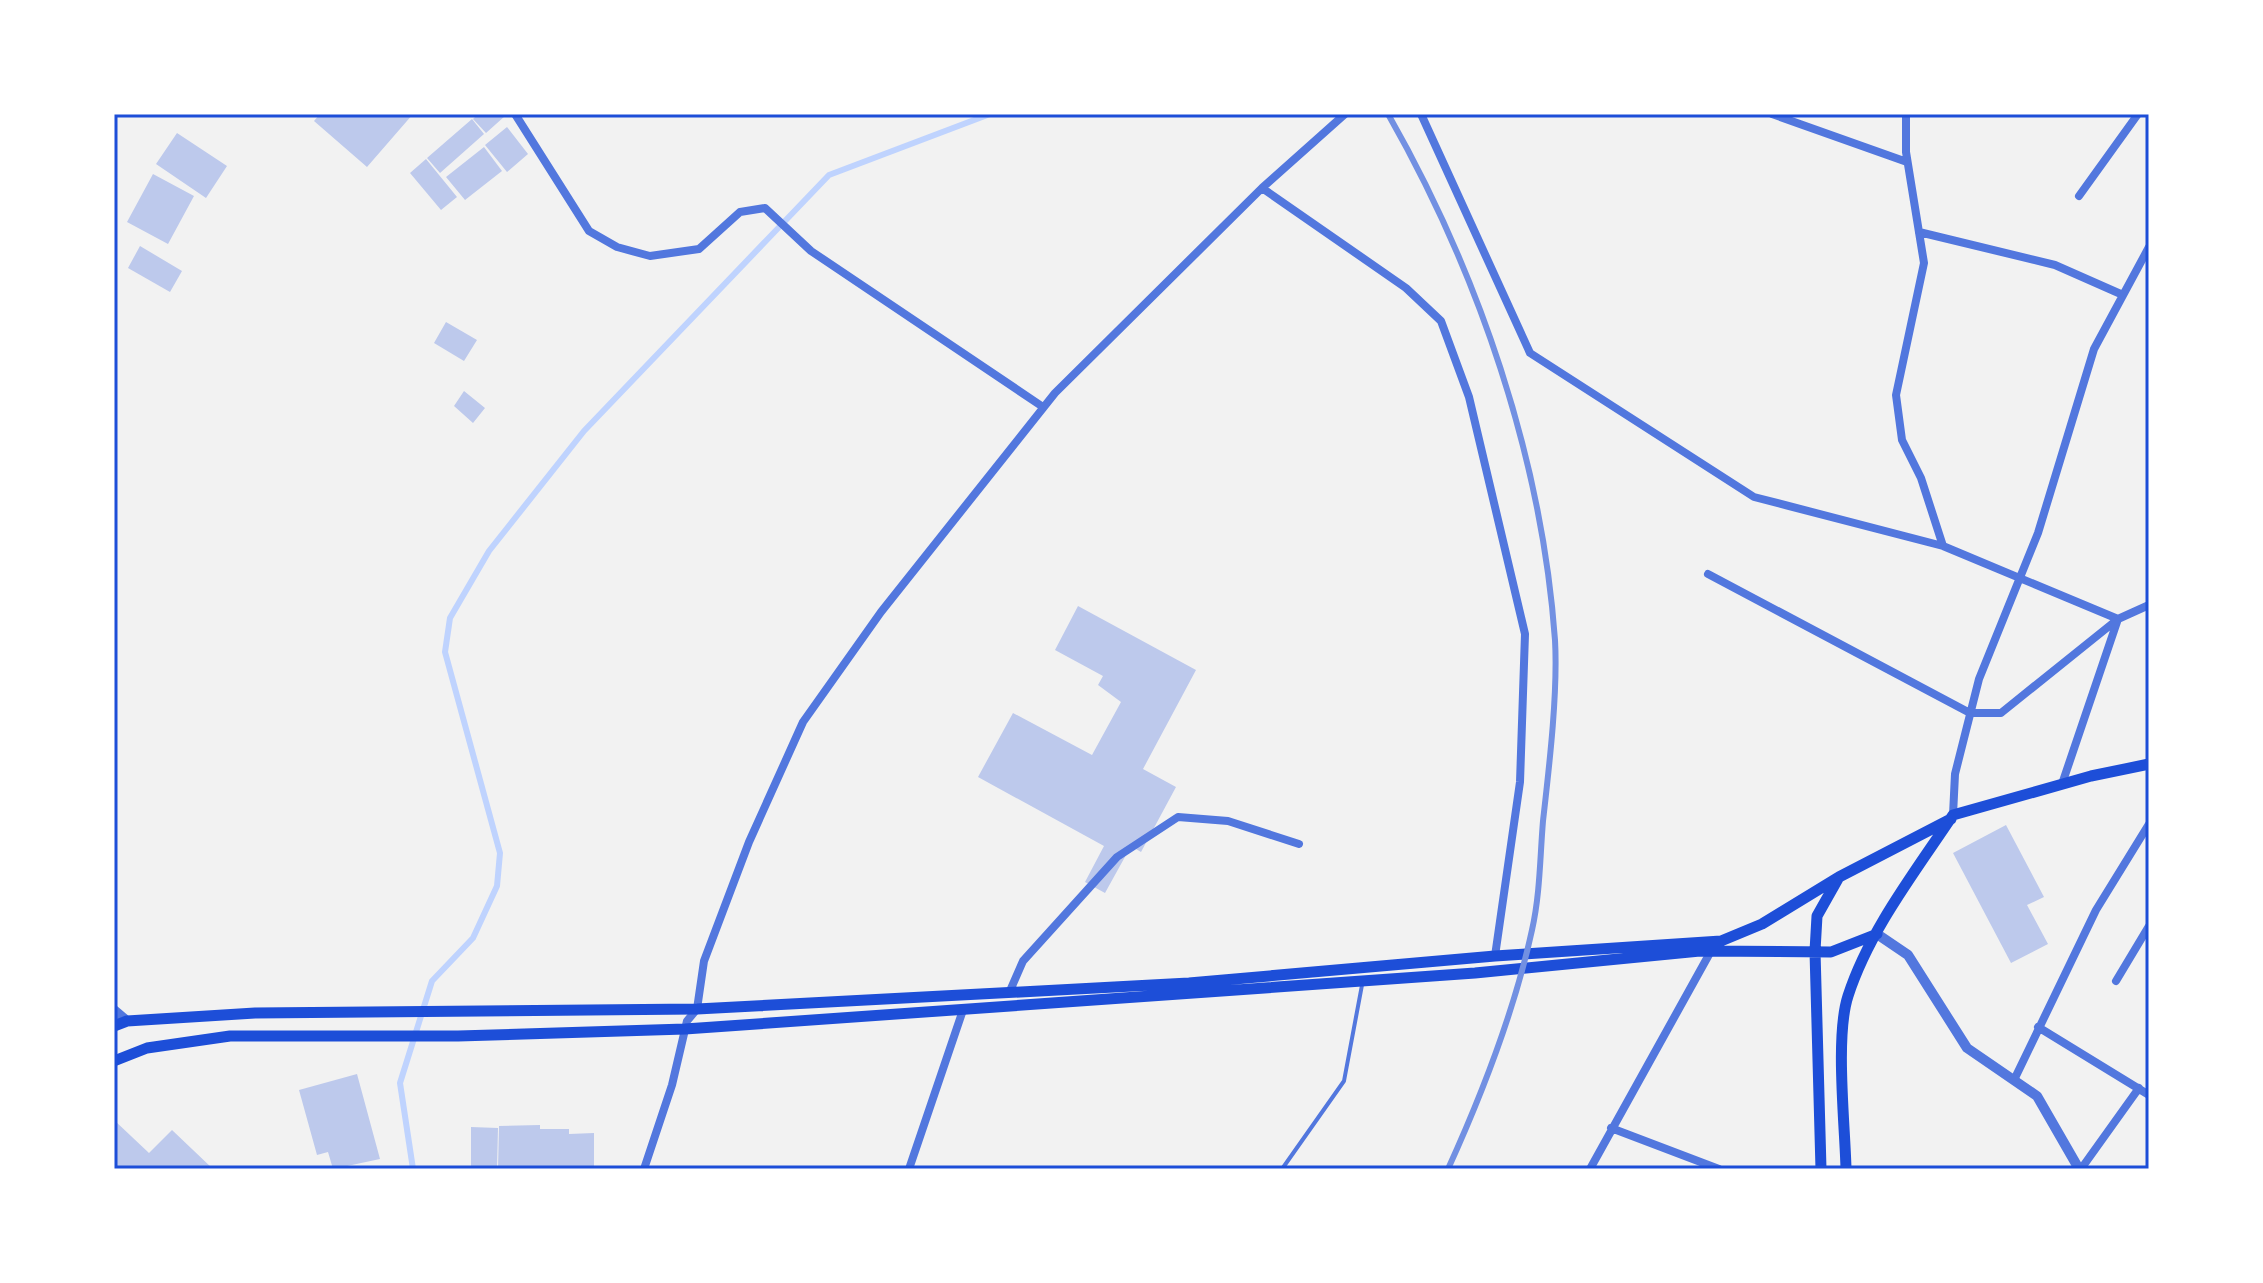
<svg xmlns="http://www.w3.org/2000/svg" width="2263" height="1283" viewBox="0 0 2263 1283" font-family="Cabin,sans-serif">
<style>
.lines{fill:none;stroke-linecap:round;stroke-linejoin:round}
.stream{stroke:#bfd3fe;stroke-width:6}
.building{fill:#bdc9ec}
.service{stroke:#5277de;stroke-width:4}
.minor{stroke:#5277de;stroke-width:8}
.tertiary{stroke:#5277de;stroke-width:10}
.secondary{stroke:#1d4ed8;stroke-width:11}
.rail{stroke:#7290e2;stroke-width:6}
.neatline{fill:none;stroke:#1d4ed8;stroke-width:3}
</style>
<rect width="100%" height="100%" fill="#f2f2f2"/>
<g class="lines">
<!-- stream -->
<path class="stream" d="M413,1169L400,1083L432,981L473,938L497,886L500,853L445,652L450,618L489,551L584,431L829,175L990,114"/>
</g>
<!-- building -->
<path class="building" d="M320,114H413L367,167L314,121Z
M478,114H503L505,116L486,133L473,119Z
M472,119L484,134L440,173L427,158Z
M507,127L528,154L507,172L485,145Z
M177,133L227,166L206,198L156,164Z
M484,147L502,171L465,200L446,177Z
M426,159L457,197L441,210L410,173Z
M153,174L194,196L168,244L127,222Z
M140,246L182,271L170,292L128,268Z
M446,322L477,340L464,361L434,343Z
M464,391L485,408L473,423L454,406Z
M1078,606L1196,670L1143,769L1176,787L1141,852L1131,846L1105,893L1085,882L1104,846L978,777L1013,713L1092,755L1121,702L1098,685L1103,676L1055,650Z
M2006,825L2044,897L2027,905L2048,944L2011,963L1953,853Z
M357,1074L380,1159L333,1169L328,1152L317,1155L299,1090Z
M114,1120L149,1153L172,1130L213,1169H114Z
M540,1125V1129H569V1134L594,1133V1169H498L499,1126Z
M471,1127L498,1128L497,1169H471Z"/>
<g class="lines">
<!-- service -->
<path class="service" d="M1282,1169L1344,1081L1362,985"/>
<!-- minor -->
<path class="minor" d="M515,114L589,231L617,247L650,256L699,249L740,212L765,208L811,251L1043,407
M1421,114L1530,353L1754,497L1943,546L2118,619L2062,784
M1772,114L1907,162
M1906,114V152L1924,263L1896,395L1902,440L1921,478L1943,546
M1262,188L1406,288L1441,321L1469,397L1525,634L1520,782L1495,956
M2079,196L2138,114
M1919,232L2055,265L2123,295
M1708,574L1970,713H2001L2118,619L2149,605
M1953,815L1955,774L1979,679L2038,533L2094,349L2149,247
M2116,981L2149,926
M1009,993L1023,961L1117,857L1178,817L1228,821L1299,844
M2038,1027L2149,1095
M2015,1078L2096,910L2149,824
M1611,1128L1719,1169
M644,1169L672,1085L687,1021L697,1009L704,961L749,842L803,722L881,612L1055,393L1262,188L1345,114
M909,1169L963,1010
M1590,1169L1711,951
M2081,1169L2139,1088"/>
<!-- tertiary -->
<path class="tertiary" d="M1877,934L1908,955L1967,1048L2037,1096L2079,1169
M114,1010L127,1021"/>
<!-- secondary -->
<path class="secondary" d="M114,1026L127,1021L255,1013L697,1009L1189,983L1495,956L1721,941L1762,924L1839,877L1951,819
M114,1061L147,1048L230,1036H458L685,1029L1475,973L1700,951L1831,952L1877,934
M1821,1169L1815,951L1817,916L1839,877
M1846,1169C1845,1125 1835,1036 1848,996C1869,931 1915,872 1953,815L2091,776L2149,764"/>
<!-- rail -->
<path class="rail" d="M1388,114C1478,272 1542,458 1555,640C1558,693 1549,768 1543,821C1540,857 1540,895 1532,930C1514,1013 1483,1092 1448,1169"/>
</g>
<!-- border -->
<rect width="2263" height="1283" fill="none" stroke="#ffffff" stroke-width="232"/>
<rect x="116" y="116" width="2031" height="1051" class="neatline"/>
</svg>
